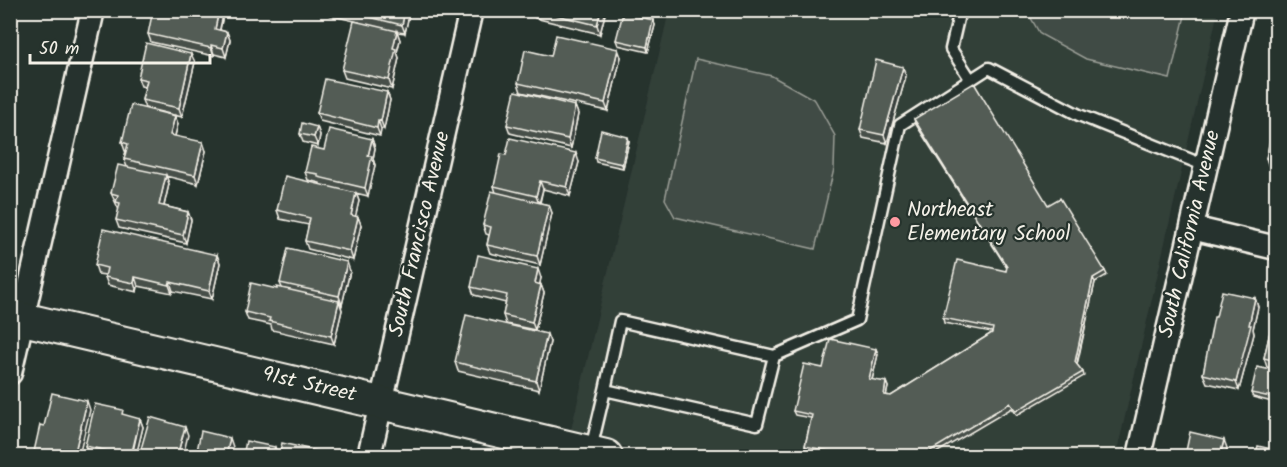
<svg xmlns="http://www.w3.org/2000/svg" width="1287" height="467" viewBox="0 0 1287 467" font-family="Kalam,sans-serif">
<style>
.built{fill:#333f39}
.green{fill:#414b45;stroke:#9a9e96;stroke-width:1.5}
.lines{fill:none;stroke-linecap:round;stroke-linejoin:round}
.lane-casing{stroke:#f4f1e8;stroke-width:15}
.street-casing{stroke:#f4f1e8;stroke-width:27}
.secondary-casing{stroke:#f4f1e8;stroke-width:36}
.lane{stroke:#26332d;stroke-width:10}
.street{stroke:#26332d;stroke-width:22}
.secondary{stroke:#26332d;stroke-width:32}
.wall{fill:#474f49;stroke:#f4f1e8;stroke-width:1.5}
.shaded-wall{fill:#39403c;stroke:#f4f1e8;stroke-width:1.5}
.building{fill:#525c55;stroke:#f4f1e8;stroke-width:1.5}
.poi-dot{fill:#ff9aa2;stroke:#26332d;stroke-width:2}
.labels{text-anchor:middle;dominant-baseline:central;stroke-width:4.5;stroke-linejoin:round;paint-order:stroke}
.poi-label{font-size:21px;fill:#f4f1e8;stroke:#26332d;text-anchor:start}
.street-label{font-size:21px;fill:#f4f1e8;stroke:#26332d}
</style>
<rect width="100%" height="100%" fill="#26332d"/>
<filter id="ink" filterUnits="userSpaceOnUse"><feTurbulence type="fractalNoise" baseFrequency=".0167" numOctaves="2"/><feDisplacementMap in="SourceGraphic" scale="12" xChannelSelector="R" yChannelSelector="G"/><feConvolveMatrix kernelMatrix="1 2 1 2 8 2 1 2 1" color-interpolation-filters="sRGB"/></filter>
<g filter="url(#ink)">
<!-- built -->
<path class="built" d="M669,11H1218L1116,456H667L570,434Z"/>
<!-- green -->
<path class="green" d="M1027,11H1186L1170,79L1086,59L1040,34Z
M696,59L772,76L815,100L835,136L834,169L815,249L675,217L665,199Z"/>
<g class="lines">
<!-- lane casing -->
<g class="lane-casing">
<path id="lane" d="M960,10L951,49L971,80
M605,390L620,321L774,356
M591,449L605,390L757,424L774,356L857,320L900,125L989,68L1079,115L1206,166"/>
</g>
<!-- street casing -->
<g class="street-casing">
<path id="street" d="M1192,228L1276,248
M10,373L93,10
M369,456L471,10
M1139,456L1242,10"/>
</g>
<!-- secondary casing -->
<g class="secondary-casing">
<path id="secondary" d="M10,316L606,456"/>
</g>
<!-- lane -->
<use href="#lane" class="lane"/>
<!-- street -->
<use href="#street" class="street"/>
<!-- secondary -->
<use href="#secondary" class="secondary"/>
</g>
<!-- wall -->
<path class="wall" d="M327,10H410L405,33L397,32L400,40L397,52L399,58L392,89L345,78L342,70L359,22L329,15Z
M532,10H606L600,34L535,18Z
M224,11L220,30L227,32L230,40L226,57L214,54V56L151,42L148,34Z
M653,20L655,25L648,52L618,45L616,40Z
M551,56L621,57L608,111L521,92L518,83Z
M195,62L182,117L145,108L142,100L145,87L141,86L138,78Z
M906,76L887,143L863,138L860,130Z
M387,92L390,100L384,129H381L380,136L320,121L317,113Z
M575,106L578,114L571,148L510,133L507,125Z
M175,116L178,124L175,136L206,151L198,184L166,176L169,184L164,206L188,212L191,220L186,243L119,228L116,220L119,210L111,193L127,167L124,159L126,151H125L122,142Z
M914,119L1048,205L1105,271L1107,275L1095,282L1077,365L1083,372L1084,376L1017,415L1012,408L931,456H837L806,450L805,446L811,418L795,415L793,411L823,368L876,349L878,354L872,380L886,382L888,387L886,395L891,396L992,333V332L944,323L943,318L1006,271L1007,268L915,123Z
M317,127L320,135L318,146L303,142L300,134Z
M1276,132V169L1269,167L1266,158Z
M372,139L375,148L373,159L375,165L368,196L356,193L359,201L355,216L358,217L361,225L353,260L308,249L305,241L309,225L280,219L277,210L320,184V183L308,180L305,172L324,150Z
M629,141L623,168L596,162L595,158Z
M506,155L579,162L570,196L543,189L540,203L549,205L552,213L540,265L490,253L487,245L489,235L486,234L483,225L496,193L494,186Z
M217,255L220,263L212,299L173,291L172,293L138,286L137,292L108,285L105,277V275L98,274L95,265Z
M350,271L342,305L340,304L342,310L334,344L272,330L271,325L248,320L245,312L277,289L282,288L280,283Z
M541,278L539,285H541L544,293L535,330L506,324L503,315L506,303L474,295L471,287Z
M1255,298L1258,307L1253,329L1254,334L1239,390L1207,383L1203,374L1216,317Z
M1276,306V369L1267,367L1264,358Z
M550,342L539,390L458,371L455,362Z
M1276,371V403L1253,397L1251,393Z
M140,419L143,427L136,456H100L89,454L85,446Z"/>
<!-- shaded-wall -->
<path class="shaded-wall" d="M219,10H224V11L218,37L215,29Z
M405,10H410L405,33L402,25Z
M601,10H606L600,34L597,25Z
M12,12L15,21L10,40V19Z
M653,20L655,25L648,52L647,47Z
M397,31L400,40L397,52L399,58L392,89L389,80L393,48Z
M227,32L230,40L226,57L223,48Z
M211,45L214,54V56L211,48Z
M618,49L621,57L608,111L605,103Z
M191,54L195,62L182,117L179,108Z
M903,67L906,76L887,143L884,135Z
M387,92L390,100L384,129L381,121Z
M575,106L578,114L571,148L568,139Z
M175,116L178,124L173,143L170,135Z
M378,120L381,129L380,136L377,128Z
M317,127L320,135L318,146L314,137Z
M628,137L629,141L623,168L622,164Z
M372,139L375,148L373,159L375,165L368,196L365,188L368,156Z
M203,142L206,151L198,184L195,175Z
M576,153L579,162L570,196L567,187Z
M166,175L169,184L162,214L159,205Z
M540,181L543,189L539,204L536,196Z
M356,193L359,201L354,223L351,215Z
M549,205L552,213L540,265L537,256Z
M188,212L191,220L186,243L183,235Z
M358,217L361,225L353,260L350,251Z
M217,255L220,263L212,299L209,291Z
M347,262L350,271L342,305L339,296Z
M538,269L541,278L538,292L535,283Z
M135,277L138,286L137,292L134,283Z
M1093,278L1095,282L1076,367L1075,362Z
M170,282L173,291L172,293L169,285Z
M541,285L544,293L535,330L532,322Z
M1255,298L1258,307L1253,329L1254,334L1239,390L1236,382Z
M339,301L342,310L334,344L331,336Z
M547,334L550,342L539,390L536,381Z
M876,349L878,354L871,384L869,379Z
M886,382L888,387L885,400L884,395Z
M87,401L90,410L79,456H74Z
M140,419L143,427L136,456H132Z
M185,427L188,435L183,456H177Z
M230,438L233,447L231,456H226Z
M1224,440L1227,448L1225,456H1220Z
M275,447L278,456H272Z"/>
<!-- building -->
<path class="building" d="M153,10H219L215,29L227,32L223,48L211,45V48L148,34Z
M341,10H405L402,25Z
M535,10H601L597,25Z
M623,13L653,20L647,47L616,40Z
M354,21L397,31L393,48L396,49L389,80L342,70Z
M556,35L618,49L605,103L518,83L525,50L551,56Z
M146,43L191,54L179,108L142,100L147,80L138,78Z
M876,60L903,67L884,135L860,130Z
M325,79L387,92L381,121L378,120L377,128L317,113Z
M974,83L1048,205L1060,198L1105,271L1093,278L1075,362L1083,372L1016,411L1010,403L922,456H844V454L805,446L812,415L793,411L804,364L823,368L830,339L876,349L869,379L886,382L884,395L891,396L992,333L993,328L943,318L957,260L1006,271L1007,267L914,119Z
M515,91L575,106L568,139L507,125Z
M131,105L175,116L170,135L203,142L195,175L124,159L128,144L122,142Z
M302,123L317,127L314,137L300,134Z
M329,129L372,139L368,156H372L365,188L318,177V174L305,172L311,147L324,150Z
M601,130L628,137L622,164L595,158Z
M1272,131L1276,132V161L1266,158Z
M510,138L576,153L567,187L540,181L536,196L494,186L501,154L506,155Z
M118,165L166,175L159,205L188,212L183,235L116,220L120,203L116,202L118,195L111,193Z
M285,176L356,193L351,215L358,217L350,251L305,241L310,218L277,210Z
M491,191L549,205L537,256L487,245L491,227L483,225Z
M103,229L217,255L209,291L170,282L169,285L135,277L134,283L105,277L107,268L95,265Z
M288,248L347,262L339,296L280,283Z
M478,255L538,269L535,283L541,285L532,322L503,315L507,295L471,287Z
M251,283L277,289V287L339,301L331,336L269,321L270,318L245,312Z
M1222,291L1255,298L1249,325H1251L1236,382L1203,374L1214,317H1216Z
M1276,306V361L1264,358Z
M466,315L547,334L536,381L455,362Z
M1257,367L1276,371V398L1251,393Z
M52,393L87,401L74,456H33L40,425L44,426Z
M95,404L123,410L122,414L140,419L131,456L85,446Z
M150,417L185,427L177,456H139Z
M201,431L230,438L226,456H196Z
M1190,432L1224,440L1220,456H1185Z
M246,441L275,447L272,456H243Z
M282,443L317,451L315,456H279Z
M1258,446L1276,450V456H1255Z"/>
</g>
<!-- markers -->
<circle class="poi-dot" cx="895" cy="222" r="6"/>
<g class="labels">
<!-- poi labels -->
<g class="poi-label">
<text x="907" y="210">Northeast<tspan x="907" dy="24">Elementary School</tspan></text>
</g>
<!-- street labels -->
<g class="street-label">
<text transform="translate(420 234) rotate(-77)">South Francisco Avenue</text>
<text transform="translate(1190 234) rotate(-77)">South California Avenue</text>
<text transform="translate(309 385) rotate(13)">91st Street</text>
</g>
</g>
<!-- margin -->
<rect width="1287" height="467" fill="none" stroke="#26332d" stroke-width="36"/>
<rect x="18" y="18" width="1251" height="431" fill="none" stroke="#f4f1e8" stroke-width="2" filter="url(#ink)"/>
<!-- scale -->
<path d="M30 54v9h180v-9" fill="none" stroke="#f4f1e8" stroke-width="3"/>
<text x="39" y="54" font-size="18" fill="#f4f1e8" stroke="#26332d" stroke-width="4.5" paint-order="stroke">50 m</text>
</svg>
